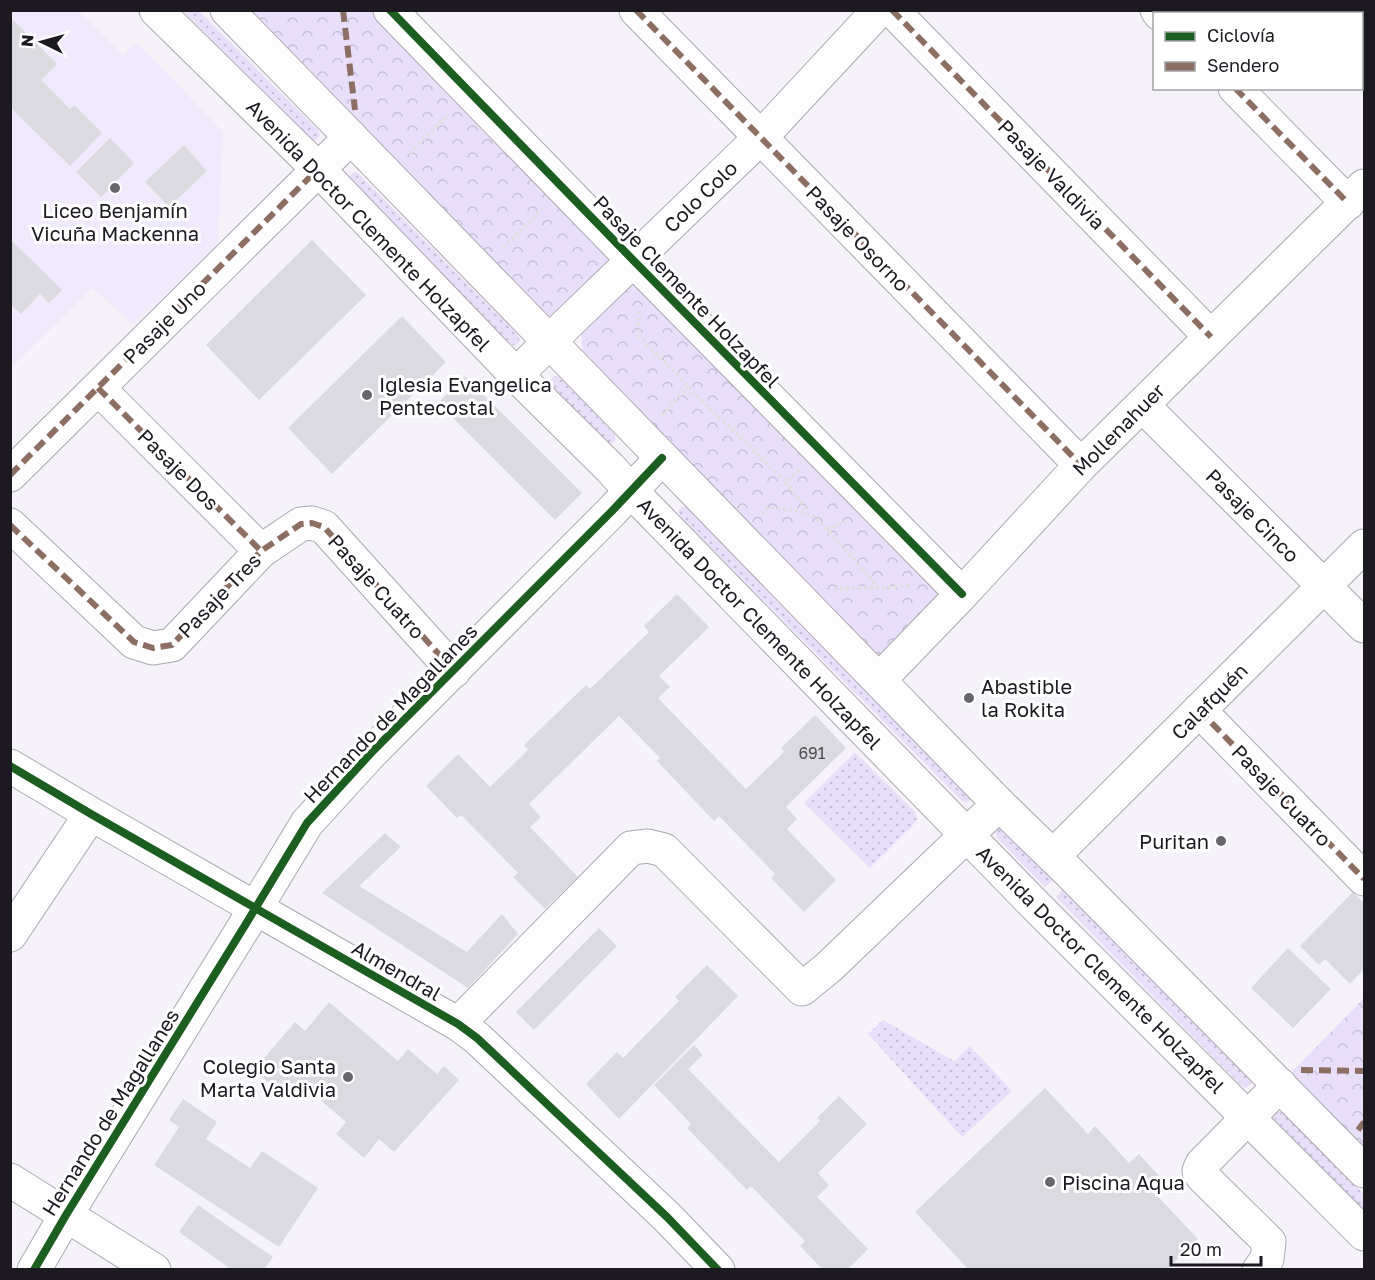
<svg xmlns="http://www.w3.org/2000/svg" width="1375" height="1280" viewBox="0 0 1375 1280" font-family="'Golos Text',sans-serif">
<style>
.built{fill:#f1eafc}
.grass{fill:url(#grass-dots)}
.park{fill:url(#park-crowns)}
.building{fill:#dcdae1}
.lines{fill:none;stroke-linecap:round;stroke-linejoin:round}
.minor-casing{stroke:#aba8af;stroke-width:35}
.major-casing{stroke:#aba8af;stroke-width:35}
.path{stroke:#e0dfe1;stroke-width:4;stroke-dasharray:3 3;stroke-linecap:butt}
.minor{stroke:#fefdfe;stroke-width:33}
.major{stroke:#fefdfe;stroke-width:33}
.quiet{stroke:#8d6e63;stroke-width:6;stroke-dasharray:12 6;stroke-linecap:butt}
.cycleway-casing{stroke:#fff;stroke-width:11}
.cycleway{stroke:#1b5e20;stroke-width:8}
.poi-dot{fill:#68656c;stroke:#fff;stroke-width:2}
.labels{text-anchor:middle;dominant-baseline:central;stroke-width:6;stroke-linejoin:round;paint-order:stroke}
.number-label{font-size:16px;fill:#4d4a51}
.street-label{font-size:20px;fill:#1c1920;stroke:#fff}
.poi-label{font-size:20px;fill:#1c1920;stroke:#fff;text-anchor:start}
</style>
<defs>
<pattern id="grass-dots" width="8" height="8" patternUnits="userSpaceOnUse" patternTransform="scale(1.5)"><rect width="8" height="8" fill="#e9dffb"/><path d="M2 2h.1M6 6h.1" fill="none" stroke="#c7bfd7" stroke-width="1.8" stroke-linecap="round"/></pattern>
<pattern id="park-crowns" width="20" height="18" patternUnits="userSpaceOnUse" patternTransform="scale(1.5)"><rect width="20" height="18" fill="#e9dffb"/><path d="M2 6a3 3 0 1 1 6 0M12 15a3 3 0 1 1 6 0" fill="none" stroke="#c7bfd7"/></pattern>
</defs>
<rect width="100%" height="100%" fill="#f5f2fa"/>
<!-- built -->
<path class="built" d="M11,11H79L123,55L137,42L223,132L218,245L133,325L92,288L11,368Z"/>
<!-- grass -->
<path class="grass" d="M183,11H199L318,130L320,136L315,140L310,138Z
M353,172L358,173L361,176L518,335L520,341L515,346L510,343L352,183L349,177Z
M554,376H558L562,379L614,434L616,440L611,444L606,442L552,386L550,380Z
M682,506L687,507L690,510L971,798L966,803L961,800L681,517L678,511Z
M855,752L915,812L918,820L870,868L804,803Z
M999,828H1003L1053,880L1045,887L997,838L995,832Z
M1064,888L1249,1078L1251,1084L1246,1088L1241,1085L1056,897Z
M883,1020L954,1061L970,1046L1012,1091L962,1137L868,1034Z
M1275,1111L1283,1113L1348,1176L1364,1195V1210H1363L1276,1121L1273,1116Z"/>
<!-- park -->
<path class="park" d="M252,11H376L623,260L556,327Z
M636,279L951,594L879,656L583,359L581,332Z
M1364,998V1151L1289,1075Z"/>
<!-- building -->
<path class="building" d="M10,17L57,64L41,80L70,109L74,105L102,133L70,166L10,107Z
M110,138L134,163L101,197L76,172Z
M184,145L207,171L169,207L145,182Z
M10,239L62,290L49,303L40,294L21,314L10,304Z
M312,240L366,295L259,400L206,345Z
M402,316L446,362L332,474L288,428Z
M465,376L582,493L555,520L438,403Z
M677,594L709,627L659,676L670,687L658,698L746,789L784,752L781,748L815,715L846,748L786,807L797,819L787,829L836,880L804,912L771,878L775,874L719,816L714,821L657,761L660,758L619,716L529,804L541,817L530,827L578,877L545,909L513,877L518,873L461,815L457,818L426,786L458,754L490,787L528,750L524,745L586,685L590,689L649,632L644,626Z
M385,833L401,847L359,886L467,952L502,914L518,934L468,988L322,893Z
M1353,892L1364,903V969L1350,984L1325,959L1319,965L1300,946Z
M599,928L617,946L534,1030L516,1012Z
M1288,948L1331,989L1293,1028L1251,988Z
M707,965L738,996L619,1119L586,1084L617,1052L623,1058L679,1001L675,997Z
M329,1002L398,1061L408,1049L437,1074L444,1066L459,1080L394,1152L379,1139L364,1158L336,1134L346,1122L298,1081L285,1097L254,1070L295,1022L305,1031Z
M694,1045L703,1055L688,1069L779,1162L820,1121L817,1118L839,1096L867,1124L818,1173L829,1185L817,1197L868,1249L847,1270H823L800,1246L805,1241L751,1186L747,1190L687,1128L691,1124L654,1085Z
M1045,1088L1088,1134L1095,1126L1129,1163L1139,1154L1160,1177L1149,1187L1198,1239L1166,1270H969L915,1212Z
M183,1099L217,1122L206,1139L250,1168L262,1151L318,1188L279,1247L154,1165L179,1127L169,1120Z
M198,1205L273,1257L264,1270H232L179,1232Z"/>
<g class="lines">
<!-- minor casing -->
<g class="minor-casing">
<path id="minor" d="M390,10L633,260L962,594
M636,10L1081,465
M892,10L1211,337
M1157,10L1160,14
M1235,88L1348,203
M516,375L565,326L760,138L879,10
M98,388L261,551
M1142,405L1364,626
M10,475L351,137
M10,525L134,642L153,648L172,645L261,551L301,524L312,523L324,527L454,671
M879,680L962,594L1081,465L1364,186
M1199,710L1364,879
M10,766L91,814L458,1024L477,1038L667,1217L718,1270
M1053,856L1364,546
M10,935L91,814
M458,1024L631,848L648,846L664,850L802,989L829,967L999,804
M10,1180L154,1270
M34,1270L66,1215L244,927L307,823L371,753L612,511L662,458
M1259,1270L1267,1259L1269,1242L1203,1177L1199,1171L1202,1164L1280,1085"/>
</g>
<!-- major casing -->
<g class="major-casing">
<path id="major" d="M156,10L318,169L516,375L610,468L631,491L1036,906L1364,1234
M227,10L999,804L1069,872L1364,1171"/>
</g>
<!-- path -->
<path class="path" d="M410,153L449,114
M503,248L542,209
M639,311V336L688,387L786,482
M662,415L688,387
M799,470L786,482L809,513
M762,514L769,507L810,513L827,529L878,587
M827,529L846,522
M834,589L910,586"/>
<!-- minor -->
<use href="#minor" class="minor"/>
<!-- major -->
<use href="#major" class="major"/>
<!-- quiet -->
<path class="quiet" d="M343,10L355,110
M636,10L1081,465
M892,10L1211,337
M1157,10L1160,14
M1235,88L1348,203
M98,388L261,551
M10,475L318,169
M10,525L134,642L153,648L172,645L261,551L301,524L312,523L324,527L454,671
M1199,710L1364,879
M1301,1070L1364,1071
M1358,1130L1364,1122"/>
<!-- cycleway casing -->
<g class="cycleway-casing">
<path id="cycleway" d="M390,10L633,260L962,594
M10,766L91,814L458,1024L477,1038L667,1217L718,1270
M34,1270L66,1215L244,927L307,823L371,753L612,511L662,458"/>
</g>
<!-- cycleway -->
<use href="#cycleway" class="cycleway"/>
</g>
<!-- markers -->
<g class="poi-dot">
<circle cx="115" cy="188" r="6"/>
<circle cx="367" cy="395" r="6"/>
<circle cx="969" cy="698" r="6"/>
<circle cx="1221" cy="841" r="6"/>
<circle cx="348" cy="1077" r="6"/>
<circle cx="1050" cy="1182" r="6"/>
</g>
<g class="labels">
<!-- number labels -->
<g class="number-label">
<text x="812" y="753">691</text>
</g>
<!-- street labels -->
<g class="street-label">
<text transform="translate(1052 174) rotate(46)">Pasaje Valdivia</text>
<text transform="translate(700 196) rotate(-44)">Colo Colo</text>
<text transform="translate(369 225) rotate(46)">Avenida Doctor Clemente Holzapfel</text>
<text transform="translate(858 238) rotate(46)">Pasaje Osorno</text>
<text transform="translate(687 291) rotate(46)">Pasaje Clemente Holzapfel</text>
<text transform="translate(164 322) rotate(-45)">Pasaje Uno</text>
<text transform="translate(1118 429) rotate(-45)">Mollenahuer</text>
<text transform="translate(179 469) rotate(45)">Pasaje Dos</text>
<text transform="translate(1253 515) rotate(45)">Pasaje Cinco</text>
<text transform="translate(377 586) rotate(48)">Pasaje Cuatro</text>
<text transform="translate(219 595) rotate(-46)">Pasaje Tres</text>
<text transform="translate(760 623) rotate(46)">Avenida Doctor Clemente Holzapfel</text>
<text transform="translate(1209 701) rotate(-45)">Calafquén</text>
<text transform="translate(390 713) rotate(-46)">Hernando de Magallanes</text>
<text transform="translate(1282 795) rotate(46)">Pasaje Cuatro</text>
<text transform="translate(1101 969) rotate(45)">Avenida Doctor Clemente Holzapfel</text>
<text transform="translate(397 970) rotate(30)">Almendral</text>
<text transform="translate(110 1112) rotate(-58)">Hernando de Magallanes</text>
</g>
<!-- poi labels -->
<g class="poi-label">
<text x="115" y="210" text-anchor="middle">Liceo Benjamín<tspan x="115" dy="23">Vicuña Mackenna</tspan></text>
<text x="379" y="384">Iglesia Evangelica<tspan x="379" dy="23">Pentecostal</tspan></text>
<text x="981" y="686">Abastible<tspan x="981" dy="23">la Rokita</tspan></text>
<text x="1209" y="841" text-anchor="end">Puritan</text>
<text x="336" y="1066" text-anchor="end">Colegio Santa<tspan x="336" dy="23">Marta Valdivia</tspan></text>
<text x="1062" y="1182">Piscina Aqua</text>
</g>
</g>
<!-- border -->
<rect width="1375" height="1280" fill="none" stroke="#1c1920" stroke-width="24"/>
<!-- legend -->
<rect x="1153" y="12" width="210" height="78" fill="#ffffff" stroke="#a4a3a6" stroke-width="1.5"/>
<rect x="1165" y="32" width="30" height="9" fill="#1b5e20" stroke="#a4a3a6" stroke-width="1.5"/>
<text x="1207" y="42" font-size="18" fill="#1c1920">Ciclovía</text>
<rect x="1165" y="62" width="30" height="9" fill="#8d6e63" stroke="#a4a3a6" stroke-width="1.5"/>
<text x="1207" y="72" font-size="18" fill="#1c1920">Sendero</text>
<!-- north arrow -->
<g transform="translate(42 42) rotate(275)" stroke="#ffffff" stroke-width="4.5" paint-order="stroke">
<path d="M0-4.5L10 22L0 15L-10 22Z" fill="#1c1920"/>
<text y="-9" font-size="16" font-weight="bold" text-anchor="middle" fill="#1c1920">N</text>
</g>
<!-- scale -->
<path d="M1171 1256v9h90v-9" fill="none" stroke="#1c1920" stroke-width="3"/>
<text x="1180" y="1256" font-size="18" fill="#1c1920" stroke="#ffffff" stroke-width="4.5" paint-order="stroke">20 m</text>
</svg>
